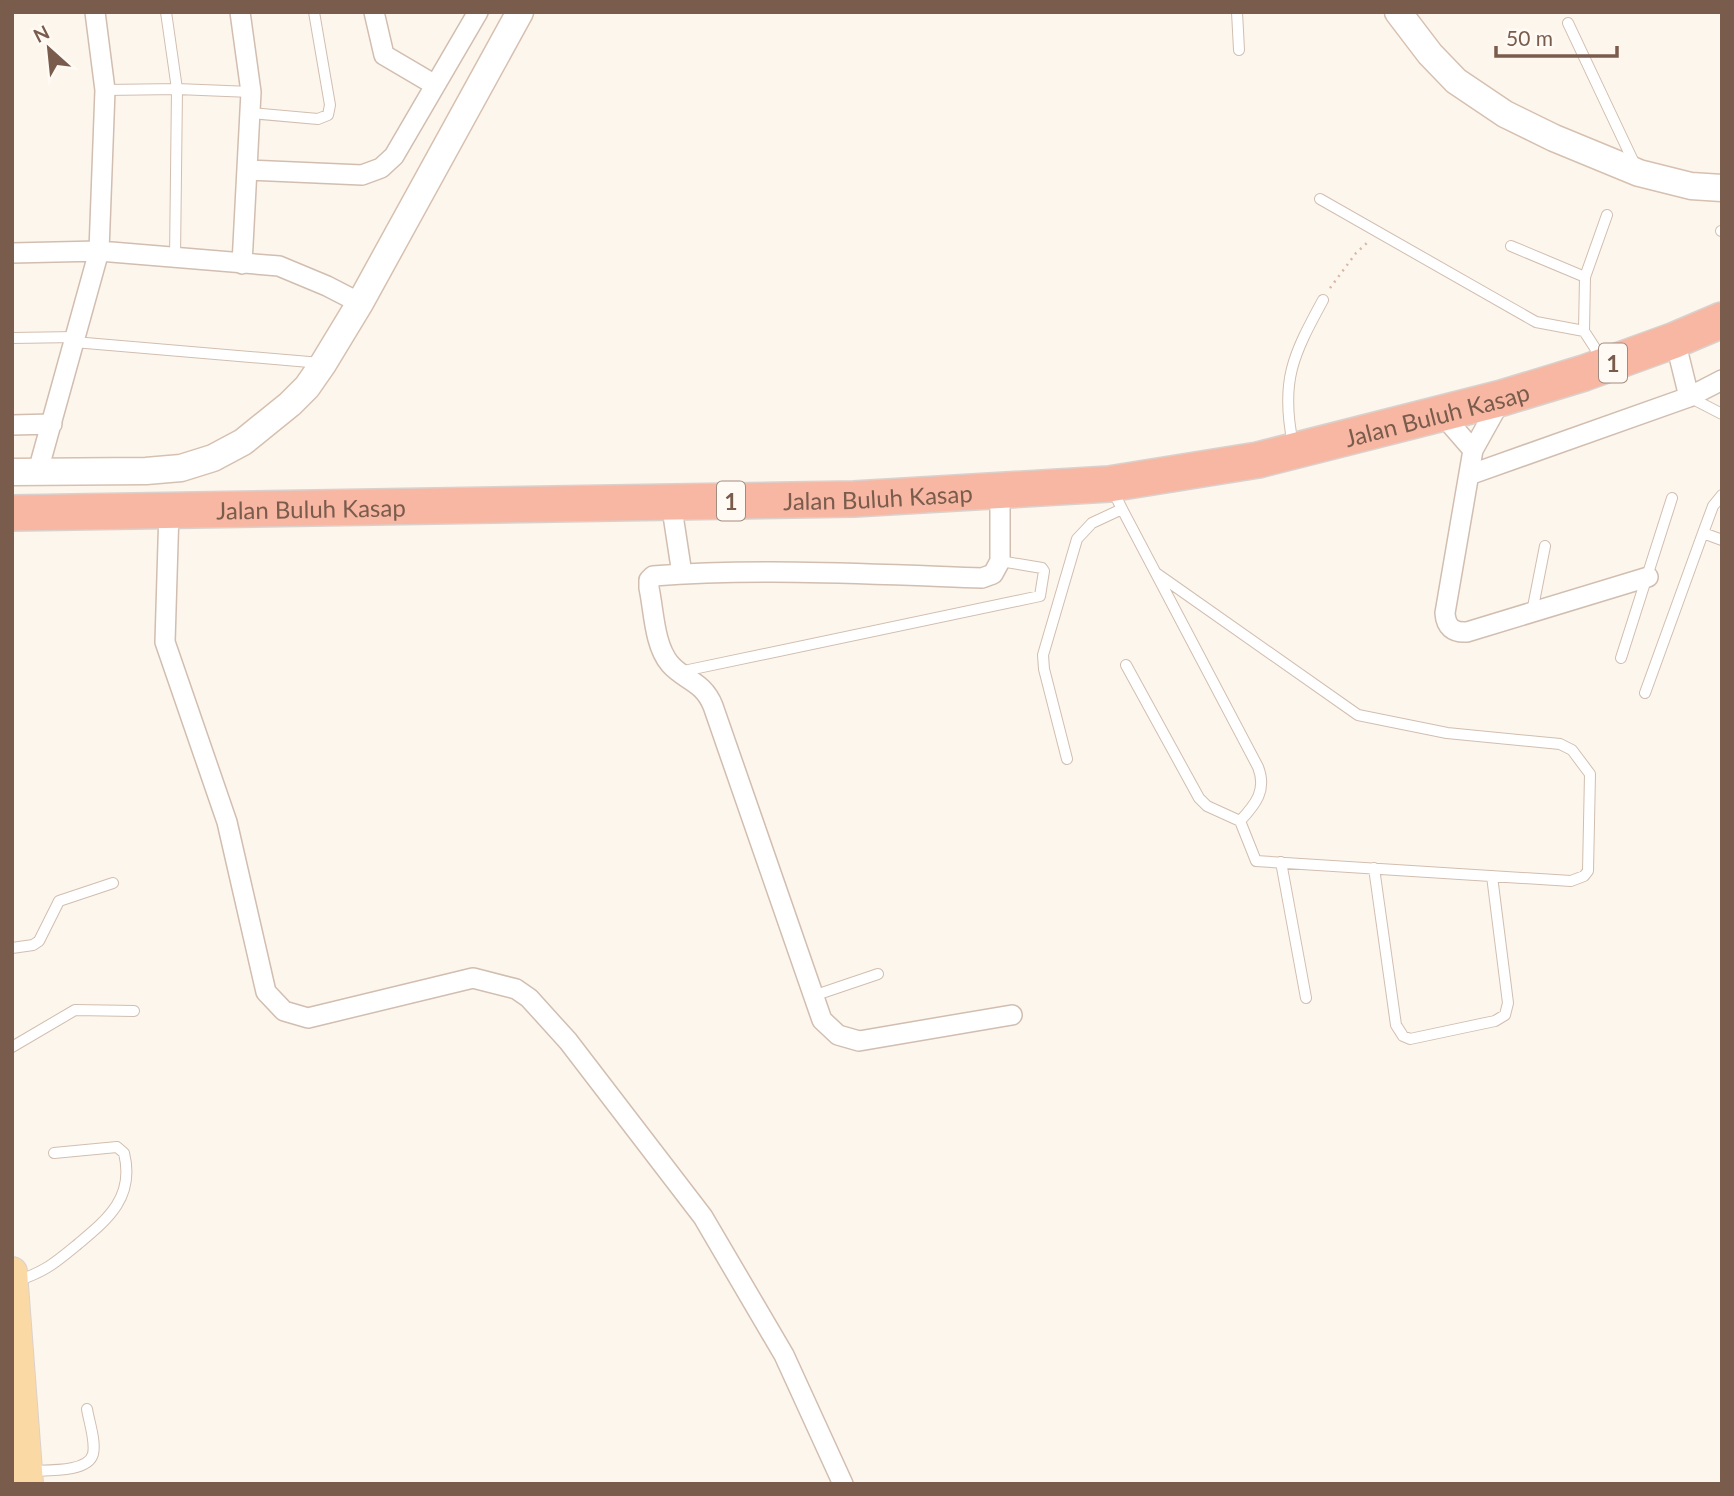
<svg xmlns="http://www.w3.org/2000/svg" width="1734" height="1496" viewBox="0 0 1734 1496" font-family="Lato,sans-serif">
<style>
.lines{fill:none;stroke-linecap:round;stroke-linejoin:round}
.lane-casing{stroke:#d1beb0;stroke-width:12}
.street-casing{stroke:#d1beb0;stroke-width:22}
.secondary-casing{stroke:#d6c0b0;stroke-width:29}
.primary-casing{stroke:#dad1cd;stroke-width:32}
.highway-casing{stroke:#dad1cd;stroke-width:38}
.path{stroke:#d9b8a5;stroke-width:2.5;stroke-dasharray:2 5;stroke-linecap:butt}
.lane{stroke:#fff;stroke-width:10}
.street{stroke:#fff;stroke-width:19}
.secondary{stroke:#fff;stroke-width:26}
.primary{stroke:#fbd9a5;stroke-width:30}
.highway{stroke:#f7b7a3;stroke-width:35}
.labels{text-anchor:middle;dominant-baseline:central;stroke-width:5;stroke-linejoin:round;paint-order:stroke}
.shield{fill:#fffaf3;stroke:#a28b7f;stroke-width:2}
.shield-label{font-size:23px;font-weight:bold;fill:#7a5c4d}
.street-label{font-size:24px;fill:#7a5c4d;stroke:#fffaf3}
</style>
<rect width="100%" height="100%" fill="#fdf6ec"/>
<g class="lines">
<!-- lane casing -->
<g class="lane-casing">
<path id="lane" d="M166,12L177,89L175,258
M1237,12L1239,50
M1568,23L1635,165
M105,90L177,89L251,92
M250,113L318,119L328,115L330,105L314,12
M1320,199L1536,322L1584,331L1602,359
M1721,231H1722
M1511,246L1585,277L1584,331
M1585,277L1607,215
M12,338L76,337
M74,342L321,363
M1689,397L1722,414
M1293,444C1280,381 1293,355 1323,300
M1112,489L1122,509L1258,767C1267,790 1256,804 1240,821L1256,861L1571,881L1584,876L1588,871L1590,774L1572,750L1560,744L1447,733L1358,715L1156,573
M1703,533L1713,506L1722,495
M1532,612L1545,546
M1621,658L1672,498
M1126,665L1199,798L1207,806L1240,821
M679,672L1040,596L1044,571L1042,568L1000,561
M1645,693L1703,533L1722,540
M1067,759L1044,669L1043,655L1077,539L1092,523L1122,509
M1281,862L1306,998
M1374,868L1396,1025L1403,1036L1410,1039L1495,1021L1505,1015L1508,1003L1492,876
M12,948L33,945L39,941L59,901L113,883
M813,996L878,974
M12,1047L75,1010L134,1011
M17,1281C46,1271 55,1263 78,1244C108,1219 135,1197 124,1153L117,1147L54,1153
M30,1471C46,1470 88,1473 93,1454C96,1441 89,1422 87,1409"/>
</g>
<!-- street casing -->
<g class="street-casing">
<path id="street" d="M240,12L251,92L242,264
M374,12L384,55L435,85
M247,170L362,175L381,168L394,156L478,12
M12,253L99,251L279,266L327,286L360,303
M1675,340L1689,397
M1502,398L1473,450L1445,613C1446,627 1453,633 1467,632L1648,577
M1441,413L1473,450
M12,425L52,424
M38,471L99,251L105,90L95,12
M1469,475L1689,397L1722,380
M1000,490V561L993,574L982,578C872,574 762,568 653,576L649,580V588C654,611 654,645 670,664C685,681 703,681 713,706L822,1020L838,1035L859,1041L1012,1015
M671,502L682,574
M169,510L165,642L227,822L266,992L284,1011L308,1018L473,978L516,989L529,998L568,1041L703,1217L784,1355L843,1484"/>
</g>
<!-- secondary casing -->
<g class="secondary-casing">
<path id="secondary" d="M1398,12L1430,54L1456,81L1505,114L1554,138L1639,173L1691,186L1722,188
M12,472L146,471L181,468L213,458L243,442L290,404L307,387L323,364L360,303L520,12"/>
</g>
<!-- primary casing -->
<g class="primary-casing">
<path id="primary" d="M12,1272L28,1484"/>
</g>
<!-- highway casing -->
<g class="highway-casing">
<g id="highway">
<path id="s1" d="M12,513L854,499L1109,484L1258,460L1502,398L1584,373L1675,340L1722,320"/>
</g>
</g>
<!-- path -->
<path class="path" d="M1330,288L1356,253L1368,242"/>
<!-- lane -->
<use href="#lane" class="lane"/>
<!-- street -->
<use href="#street" class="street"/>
<!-- secondary -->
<use href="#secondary" class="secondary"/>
<!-- primary -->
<use href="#primary" class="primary"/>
<!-- highway -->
<use href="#highway" class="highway"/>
</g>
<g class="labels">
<!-- shield labels -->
<g class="shield">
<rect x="1599" y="343.5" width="28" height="39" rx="5"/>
<rect x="717" y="481.5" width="28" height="39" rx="5"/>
</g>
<g class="shield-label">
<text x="1613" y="363">1</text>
<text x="731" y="501">1</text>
</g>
<!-- street labels -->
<g class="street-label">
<text stroke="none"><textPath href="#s1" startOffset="1433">Jalan Buluh Kasap</textPath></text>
<text stroke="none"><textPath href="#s1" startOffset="866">Jalan Buluh Kasap</textPath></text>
<text stroke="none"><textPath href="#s1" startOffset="299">Jalan Buluh Kasap</textPath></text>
</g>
</g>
<!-- border -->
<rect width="1734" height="1496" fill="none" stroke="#7a5c4d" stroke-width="28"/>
<!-- north arrow -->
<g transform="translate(49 49) rotate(333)" stroke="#fffaf3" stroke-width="5" paint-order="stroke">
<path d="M0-5L12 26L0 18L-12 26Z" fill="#7a5c4d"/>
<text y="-10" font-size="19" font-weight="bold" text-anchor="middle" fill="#7a5c4d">N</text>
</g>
<!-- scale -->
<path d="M1496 46v10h121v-10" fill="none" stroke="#7a5c4d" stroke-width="3.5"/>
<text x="1506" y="46" font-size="21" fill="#7a5c4d" stroke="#fffaf3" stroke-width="5" paint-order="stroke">50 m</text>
</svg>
